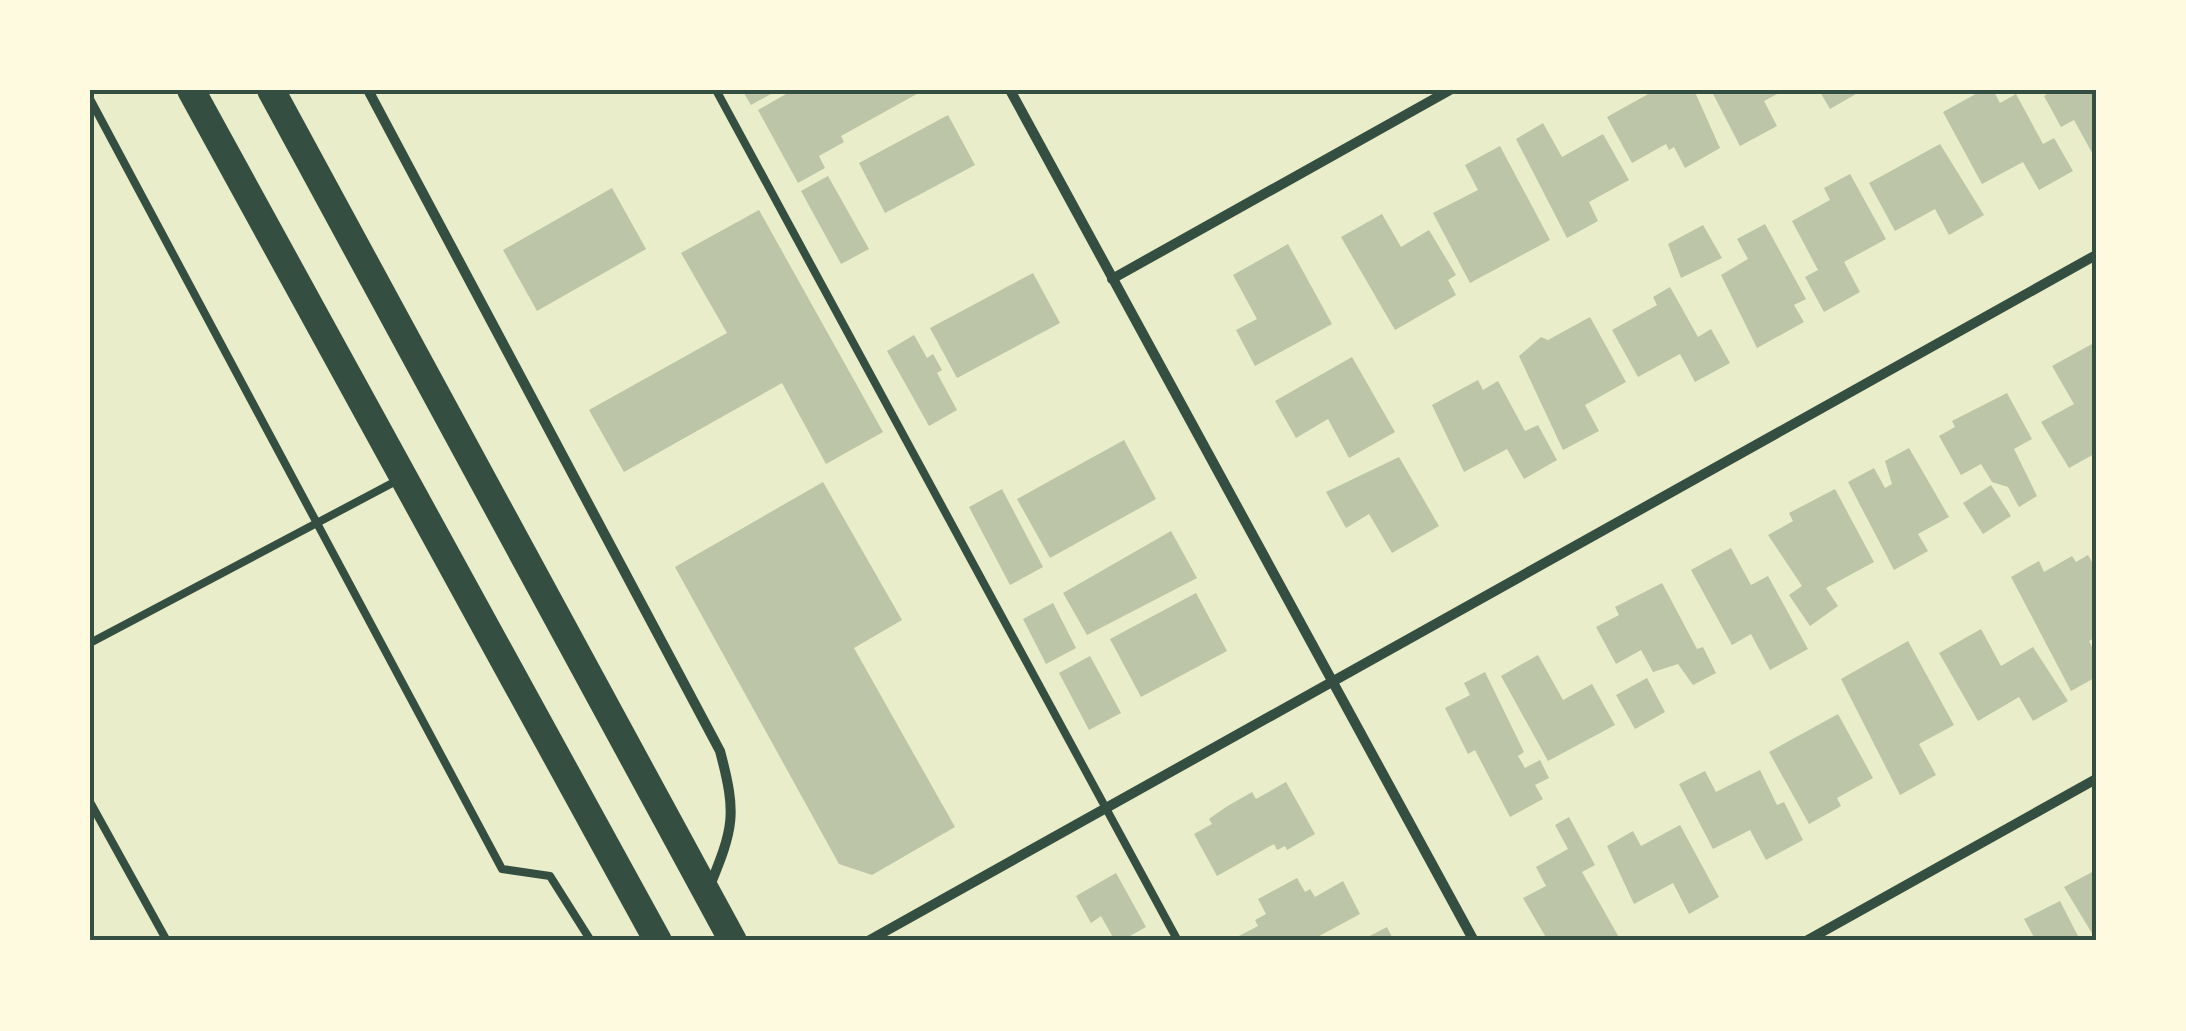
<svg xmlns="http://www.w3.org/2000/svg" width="2186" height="1031" viewBox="0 0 2186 1031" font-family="'IBM Plex Sans',sans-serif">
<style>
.building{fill:#bcc5a7}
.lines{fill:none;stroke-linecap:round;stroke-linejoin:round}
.service{stroke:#344e41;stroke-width:8}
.minor{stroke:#344e41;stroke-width:10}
.trunk{stroke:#344e41;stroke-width:28}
.neatline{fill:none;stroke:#344e41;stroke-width:4}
</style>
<rect width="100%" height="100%" fill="#e9edc9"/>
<!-- building -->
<path class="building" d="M742,90H778L751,105Z
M793,90H924L841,136L844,142L819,156L825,168L798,183L758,110Z
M1649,90H1694L1720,148L1685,168L1674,147L1669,150L1666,144L1632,163L1607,117L1650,93Z
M1711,90H1785L1764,101L1777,126L1740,146Z
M1819,90H1854L1856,94L1830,109Z
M1983,90H1993L2000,103L2016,94L2043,144L2054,138L2073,171L2039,190L2023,162L1982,184L1943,112Z
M2054,90H2096V160L2074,120L2061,127L2044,96Z
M948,115L975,165L885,213L859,163Z
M1543,123L1562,157L1603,134L1629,180L1589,202L1598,221L1567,238L1516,139Z
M1940,144L1984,215L1949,235L1935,209L1895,231L1869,183Z
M1500,146L1550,240L1470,283L1433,213L1478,190L1465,165Z
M1850,174L1886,239L1844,262L1860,292L1824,312L1805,277L1818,270L1792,221L1830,200L1824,188Z
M828,176L869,249L841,264L801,191Z
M612,188L646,249L537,311L503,250Z
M759,210L883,432L826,464L782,383L624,472L589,410L727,333L681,253Z
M1382,214L1401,247L1429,230L1456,275L1448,280L1456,295L1395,330L1341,237Z
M1765,224L1806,299L1794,305L1804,322L1757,348L1721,275L1748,259L1737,239Z
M1703,225L1722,258L1681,278L1668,244Z
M1288,244L1332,324L1255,366L1236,330L1257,319L1233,275Z
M1033,273L1060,323L957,378L930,328Z
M1670,287L1698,337L1711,329L1730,363L1695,382L1680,354L1638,377L1612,330L1657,305L1653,297Z
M1590,317L1626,382L1585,405L1599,431L1563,450L1519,356L1541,337L1548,340Z
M914,335L927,358L933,354L942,370L937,373L957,410L929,426L887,351Z
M2092,344L2096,352V453L2069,468L2041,422L2074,404L2052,366Z
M1352,357L1395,432L1349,458L1328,419L1296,438L1275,401Z
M1478,380L1483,390L1498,381L1525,431L1538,425L1557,460L1524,479L1507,449L1464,472L1432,405Z
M2007,393L2032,439L2014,449L2037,496L2019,507L2008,487L1992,482L1981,464L1961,475L1939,436L1955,427L1952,421Z
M1124,440L1156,499L1050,558L1017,499Z
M1909,448L1949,517L1918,534L1928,551L1894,570L1848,482L1874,468L1885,488L1892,484L1885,461Z
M1399,457L1439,526L1392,553L1369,514L1346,528L1326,492Z
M823,482L902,620L854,648L955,827L872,875L839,864L675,567Z
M1991,485L2011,516L1983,534L1963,503Z
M1002,489L1043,567L1010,585L969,507Z
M1835,489L1874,562L1826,588L1838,606L1810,626L1789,595L1802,586L1768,535L1793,521L1789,513Z
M1171,531L1197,578L1087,635L1063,593Z
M1731,548L1751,585L1768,576L1808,649L1770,670L1751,634L1732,645L1691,570Z
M2088,555L2096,569V637L2089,641L2096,655V677L2071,691L2011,577L2039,561L2044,572L2072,556L2076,562Z
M1662,583L1697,649L1703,647L1716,673L1693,685L1678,664L1653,672L1641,650L1616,664L1596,627L1619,615L1615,607Z
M1196,593L1227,651L1141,697L1110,639Z
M1053,603L1076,648L1046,664L1023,619Z
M1981,629L2001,666L2033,647L2068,701L2033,721L2019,697L1978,721L1939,653Z
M1908,641L1954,725L1919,744L1936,775L1900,795L1841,679Z
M1538,655L1563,700L1592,684L1615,725L1548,761L1501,676Z
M1090,656L1121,713L1089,730L1059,673Z
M1485,672L1524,752L1518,756L1525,768L1540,760L1549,778L1535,785L1543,799L1510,817L1475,750L1468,754L1445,708L1470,695L1464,683Z
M1647,678L1665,712L1635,729L1616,695Z
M1838,714L1873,778L1837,798L1841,806L1809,824L1769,752Z
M1760,770L1777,805L1784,802L1803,840L1766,860L1750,830L1713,849L1679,784L1705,771L1716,792Z
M1286,782L1315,834L1287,850L1285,846L1277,850L1274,844L1217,876L1194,834L1212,824L1209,819L1226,807L1252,792L1256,799Z
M1569,817L1595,865L1582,872L1621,941H1548L1523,898L1546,886L1536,867L1568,849L1555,825Z
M1680,825L1719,897L1689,914L1673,883L1634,904L1607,846L1633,831L1641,846Z
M2096,870V940L2064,887Z
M1116,873L1146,927L1121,941H1115L1101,916L1091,923L1076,896Z
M1297,878L1305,892L1310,889L1315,897L1343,881L1360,914L1310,941H1239L1237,937L1258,926L1255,920L1266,914L1258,899Z
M2060,901L2080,940L2036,941L2024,919Z
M1387,927L1394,941H1360Z"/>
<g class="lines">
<!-- service -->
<path class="service" d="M716,90L1178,941
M90,99L502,869L550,876L591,941
M90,643L400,479
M90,802L167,941"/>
<!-- minor -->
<path class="minor" d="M368,90L720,751C737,815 734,827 709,888
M1010,90L1474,941
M1112,279L1450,90
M868,941L2096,255
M1806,941L2096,779"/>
<!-- trunk -->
<path class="trunk" d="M191,90L658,941
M271,90L733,941"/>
</g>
<!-- border -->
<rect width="2186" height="1031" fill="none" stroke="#fefae0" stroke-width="185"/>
<rect x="92" y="92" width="2002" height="846" class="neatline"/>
</svg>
